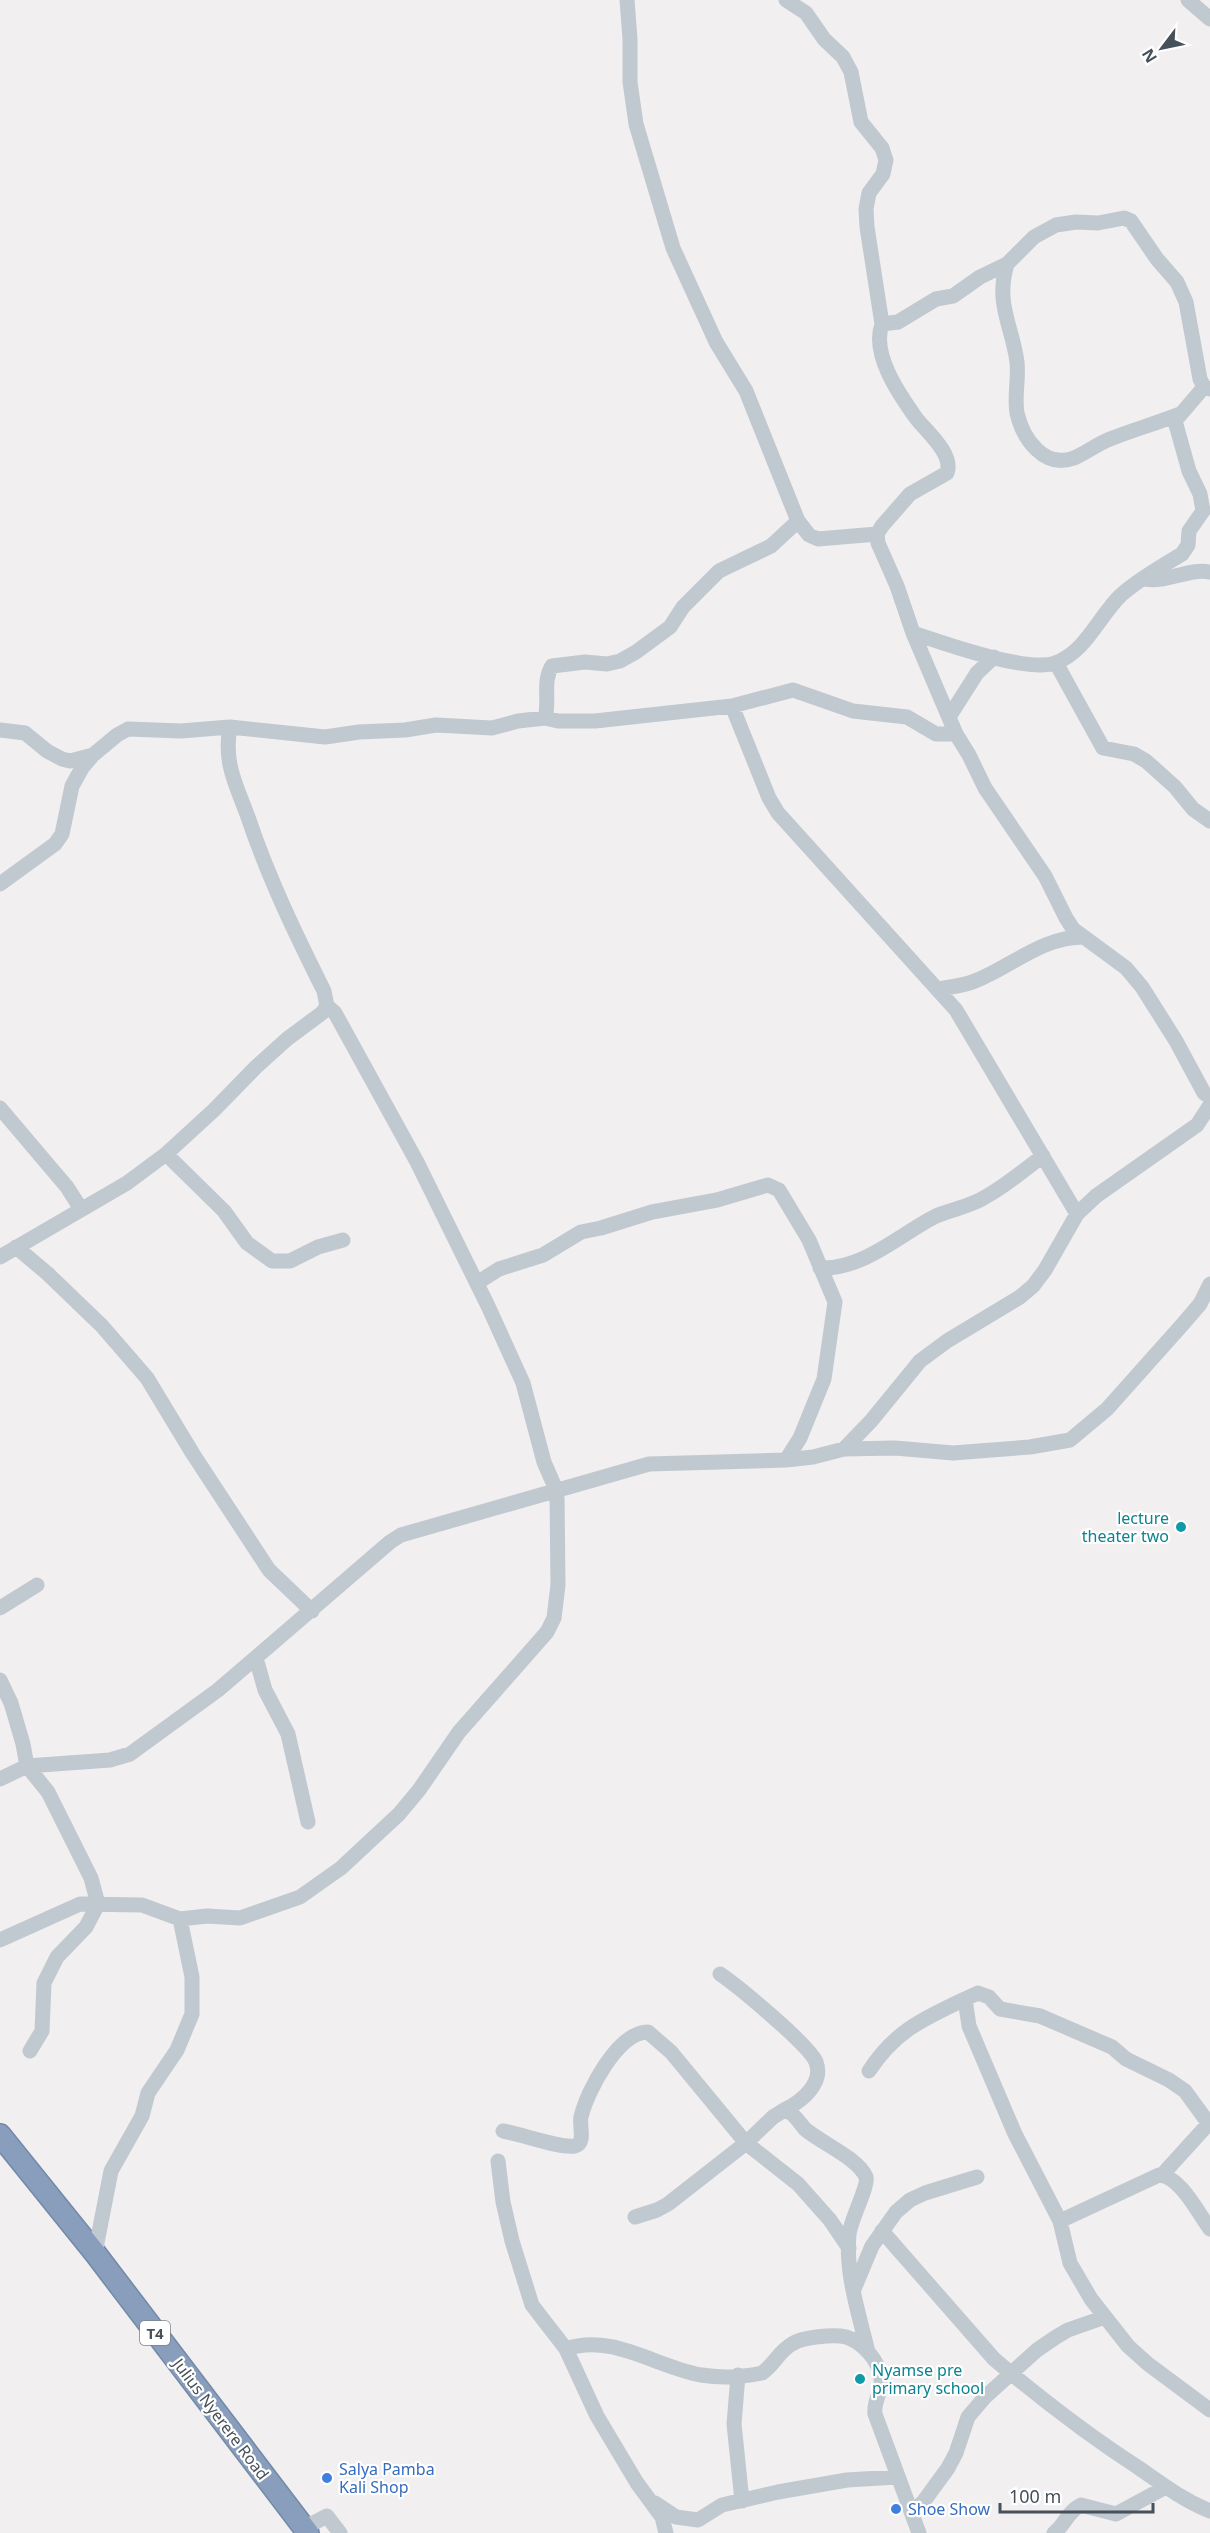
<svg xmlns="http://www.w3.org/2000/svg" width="1210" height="2533" viewBox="0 0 1210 2533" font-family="'Noto Sans',sans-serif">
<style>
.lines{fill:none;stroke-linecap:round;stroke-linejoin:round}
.highway-casing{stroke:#7389a7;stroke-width:24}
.minor{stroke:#c0c8d0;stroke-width:15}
.highway{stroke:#889ebc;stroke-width:21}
.culture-dot{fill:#0f9aa8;stroke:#fff;stroke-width:2}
.shop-dot{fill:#3f7fe0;stroke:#fff;stroke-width:2}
.labels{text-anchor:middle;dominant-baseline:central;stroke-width:4.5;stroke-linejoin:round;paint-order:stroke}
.shield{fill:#fff;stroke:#7e858c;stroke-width:1.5}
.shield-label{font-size:15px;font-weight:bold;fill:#47515b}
.culture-label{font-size:16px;fill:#0d838f;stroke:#fff;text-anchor:end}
.street-label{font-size:16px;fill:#47515b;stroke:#fff}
.shop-label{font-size:16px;fill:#366cbe;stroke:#fff;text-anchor:start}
</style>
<rect width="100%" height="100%" fill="#f1efef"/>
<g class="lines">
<!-- highway casing -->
<g class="highway-casing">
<path id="highway" d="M0,2135L95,2253L308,2533"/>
</g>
<!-- minor -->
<path class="minor" d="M627,0L630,39V82L636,124L673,248L716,342L746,391L798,521L809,535L818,539L877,534
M786,0L806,13L824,39L843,57L851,72L861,122L882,148L886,160L883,174L869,193L866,209L867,227L882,324
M1188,0L1210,19
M1007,264C995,304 1012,325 1017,362C1019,379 1014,396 1017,413C1023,439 1044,469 1074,458C1086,453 1097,444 1110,439C1133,430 1157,423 1180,414
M1210,389L1204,387L1200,379L1186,302L1177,282L1157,259L1131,221L1124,218L1098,223L1076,222L1056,225L1034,237L1007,264L980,277L953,296L936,299L898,322L882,324C871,354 899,394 916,418C926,431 954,454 947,473L910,494L882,526L877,534L878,543L897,586L913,633L956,734L969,755L985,788L1045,876L1066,918L1073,929L1126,968L1142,987L1176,1041L1204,1093L1210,1097
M1145,579C1167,583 1188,568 1210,572
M913,633C943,643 1027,673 1055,663C1086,652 1099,616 1121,595C1139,579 1162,566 1182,554L1188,545L1189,531L1203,511L1200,494L1189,471L1175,421L1204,387
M1056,663L1103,748L1134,754L1146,761L1175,787L1193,809L1210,821
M732,706L769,798L778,813L956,1010L1077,1214
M949,717L977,673L994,657
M545,718C550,701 542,682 552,666L585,662L607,664L620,661L636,652L670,627L683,607L719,571L771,546L798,521
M0,730L25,733L47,751L62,759L70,761L93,755
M0,884L55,844L62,834L72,786L82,768L93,755L117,735L128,729L181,731L230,727L325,737L359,732L405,730L436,725L492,728L518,721L545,718L558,721H595L732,706L793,690L853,711L907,717L936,734H956
M938,989C950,987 963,986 975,981C1013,966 1041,937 1084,937
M0,1108L67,1187L81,1209
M166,1154L224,1211L247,1243L272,1261H290L318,1247L343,1240
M16,1247L48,1274L102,1326L147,1378L193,1454L269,1570L312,1611
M0,1257L127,1183L166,1154L214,1110L256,1067L287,1039L322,1013L327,1006L324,991C296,935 269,879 249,820C237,786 223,764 230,727
M820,1268C863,1270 900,1234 936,1216C953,1209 972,1206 987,1196C1007,1185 1025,1169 1043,1156
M477,1283L499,1269L543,1255L581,1232L601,1228L652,1212L717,1200L768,1185L779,1190L809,1240L835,1302L824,1379L800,1438L786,1460
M844,1449L871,1421L920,1361L947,1341L1020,1297L1033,1286L1045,1270L1077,1214L1096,1196L1197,1125L1210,1105
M0,1608L37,1585
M256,1658L265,1690L288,1734L308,1822
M0,1680L11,1703L23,1744L27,1766L48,1792L91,1878L98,1904L86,1927L57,1957L44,1983L42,2031L30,2051
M0,1779L27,1766L110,1760L130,1754L218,1690L390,1542L401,1535L649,1464L786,1460L813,1457L844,1449L895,1448L953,1453L1030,1447L1070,1440L1107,1409L1182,1325L1200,1304L1210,1284
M0,1940L80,1904L142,1905L180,1919L207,1916L240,1918L300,1897L341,1868L399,1814L419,1790L459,1732L547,1632L554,1618L558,1585L557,1492L544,1462L523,1383L488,1306L417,1162L335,1013L327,1006
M720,1974C738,1986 810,2046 816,2062C824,2083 802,2101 786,2109
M869,2071C895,2031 923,2019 965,1999
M1209,2124L1185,2091L1169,2080L1126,2059L1112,2047L1040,2016L1000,2009L989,1997L978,1993L965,1999L969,2026L1015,2134L1060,2221L1070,2263L1091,2299L1128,2346L1148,2364L1210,2410
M503,2131C521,2134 561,2149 575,2146C586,2143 579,2126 581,2117C587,2091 618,2032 648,2032L671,2052L746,2143L798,2184L830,2220L849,2248
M498,2161L503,2202L512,2241L532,2305L566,2349L597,2416L637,2483L662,2517L666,2533
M1162,2175L1210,2122
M635,2217L657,2210L668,2204L746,2143L773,2117L786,2109C794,2114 799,2122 805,2129C821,2143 858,2158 866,2177C869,2185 851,2219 849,2234C845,2273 859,2314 868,2352
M1060,2221L1159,2175C1180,2176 1198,2213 1210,2229
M882,2231L994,2359C1040,2398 1088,2435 1139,2468C1162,2484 1183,2500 1210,2511
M95,2253L111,2171L142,2116L148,2093L177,2050L192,2014V1977L180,1919
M854,2289L872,2246L896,2212L910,2200L925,2193L977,2177
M566,2349C612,2333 656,2367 701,2375C720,2378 743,2377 762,2373C774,2365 779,2351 792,2344C802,2337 834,2334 846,2337C863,2342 879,2361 881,2378C883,2391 873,2401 875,2414L919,2533
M738,2375L734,2424L742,2501
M655,2503L676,2517L698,2520L722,2505L778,2492L847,2480L897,2477
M912,2513L924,2501L948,2468L956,2453L968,2417L985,2397L1037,2350L1056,2337L1068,2330L1105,2317
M304,2528L327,2516L340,2533
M1054,2533C1065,2525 1068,2511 1081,2505L1116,2514L1166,2487"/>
<!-- highway -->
<use href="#highway" class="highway"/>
</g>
<!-- markers -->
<g class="culture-dot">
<circle cx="1181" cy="1527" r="6"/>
<circle cx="860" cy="2379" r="6"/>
</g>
<g class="shop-dot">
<circle cx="327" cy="2478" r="6"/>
<circle cx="896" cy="2509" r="6"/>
</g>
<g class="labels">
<!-- shield labels -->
<rect class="shield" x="140" y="2321" width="30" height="24" rx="4.5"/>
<g class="shield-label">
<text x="155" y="2333">T4</text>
</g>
<!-- culture labels -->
<g class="culture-label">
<text x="1169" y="1518">lecture<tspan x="1169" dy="18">theater two</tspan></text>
<text x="872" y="2370" text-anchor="start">Nyamse pre<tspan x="872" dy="18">primary school</tspan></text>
</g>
<!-- street labels -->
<g class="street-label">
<text transform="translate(221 2419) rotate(53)">Julius Nyerere Road</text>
</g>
<!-- shop labels -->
<g class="shop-label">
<text x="339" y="2469">Salya Pamba<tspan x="339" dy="18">Kali Shop</tspan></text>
<text x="908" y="2509">Shoe Show</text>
</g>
</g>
<!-- north arrow -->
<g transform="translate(1162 48) rotate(238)" stroke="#ffffff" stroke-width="4.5" paint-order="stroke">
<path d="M0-4.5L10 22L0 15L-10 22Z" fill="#47515b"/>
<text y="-9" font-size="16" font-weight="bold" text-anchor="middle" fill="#47515b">N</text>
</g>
<!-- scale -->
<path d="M1000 2503v9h153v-9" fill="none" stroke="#47515b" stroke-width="3"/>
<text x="1009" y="2503" font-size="18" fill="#47515b" stroke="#ffffff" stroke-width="4.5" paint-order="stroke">100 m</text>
</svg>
